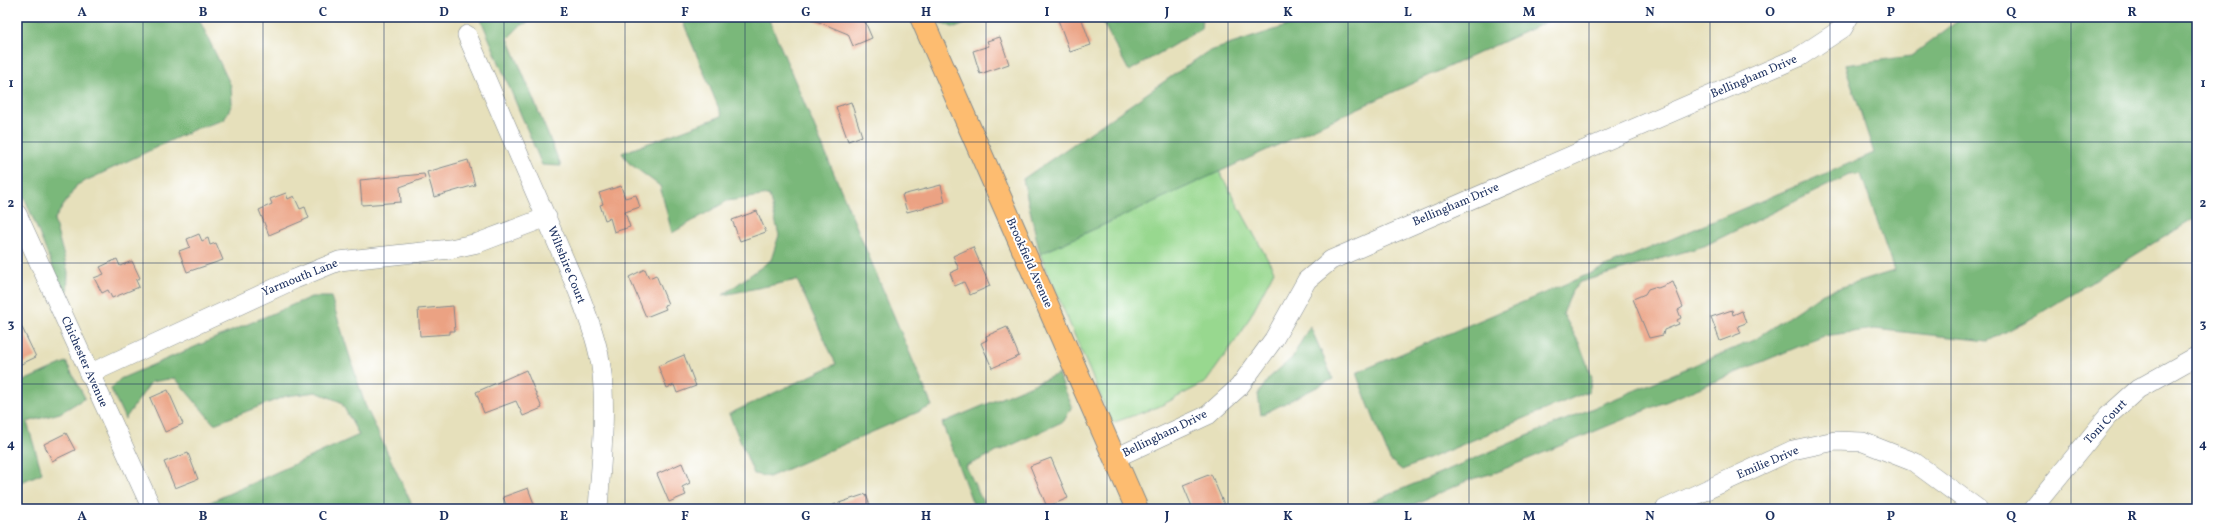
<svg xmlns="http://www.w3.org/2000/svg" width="2214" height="526" viewBox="0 0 2214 526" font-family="Vollkorn,serif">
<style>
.green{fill:#98d88f;stroke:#5a8476}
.forest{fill:#7ab87a;stroke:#4a746c}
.building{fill:#eba283}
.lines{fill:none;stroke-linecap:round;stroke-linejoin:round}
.minor-casing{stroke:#80888c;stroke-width:20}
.major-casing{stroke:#80888c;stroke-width:24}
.minor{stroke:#fff;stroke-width:19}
.major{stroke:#fdbc6f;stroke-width:22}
.grid{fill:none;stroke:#1b2f5e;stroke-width:1;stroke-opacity:0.55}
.labels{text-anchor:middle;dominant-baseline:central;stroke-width:4;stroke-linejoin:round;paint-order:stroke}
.street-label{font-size:12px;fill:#1b2f5e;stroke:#fff}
.neatline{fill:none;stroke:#1b2f5e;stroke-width:1.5}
.grid-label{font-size:13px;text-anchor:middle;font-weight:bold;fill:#1b2f5e}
</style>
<rect width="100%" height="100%" fill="#fff"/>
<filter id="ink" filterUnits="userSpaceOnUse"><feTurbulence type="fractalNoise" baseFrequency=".025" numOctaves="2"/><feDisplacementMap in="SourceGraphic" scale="8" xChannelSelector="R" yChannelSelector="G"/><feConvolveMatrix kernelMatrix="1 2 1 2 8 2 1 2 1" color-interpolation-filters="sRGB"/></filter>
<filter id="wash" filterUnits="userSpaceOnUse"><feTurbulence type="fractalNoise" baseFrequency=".012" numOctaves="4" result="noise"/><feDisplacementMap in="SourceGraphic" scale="16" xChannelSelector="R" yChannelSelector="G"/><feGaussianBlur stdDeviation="0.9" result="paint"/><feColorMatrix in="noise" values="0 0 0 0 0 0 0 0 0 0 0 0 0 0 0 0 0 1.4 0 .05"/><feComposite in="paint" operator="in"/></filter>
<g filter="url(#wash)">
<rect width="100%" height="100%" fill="#e6e0bb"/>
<!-- green -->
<path class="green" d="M1219,171L1274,271L1243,330L1206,382L1158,407L1112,423L1040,254Z"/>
<!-- forest -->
<path class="forest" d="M17,17H198L231,86L232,104L224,120L195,129L77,185L54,220L68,272L67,302L17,179Z
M480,17H540L520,26L508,38L561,166L542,165Z
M681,17H768L932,406L769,477L754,474L729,414L836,364L797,280L723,295L771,260L779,235L769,195L727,201L672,233L660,186L629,163L622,153L722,116Z
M937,17H982L955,28L939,22Z
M1100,17H1202L1201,29L1129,71Z
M1314,17H1557L1040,254L1023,179L1207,52Z
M1963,17H2197V217L2034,317L1988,341L1874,329L1824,336L1497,472L1469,480L1403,509H1355L1756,339L1823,293L1894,271L1861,174L1849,175L1704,246L1580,282L1572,291L1563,314L1579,343L1592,377L1589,391L1402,470L1390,460L1356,373L1874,153L1845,65L1911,56Z
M311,297H331L365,405L414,509H195L359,435L341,402L316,392L286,396L214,424L175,378L151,382L125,419L111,389L120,379Z
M1310,326L1333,379L1261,415L1258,394L1269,378L1292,358Z
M66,362L85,398L60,413L27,422L42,473L17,484V384Z
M1058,374L1072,406L1064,421L966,466L986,509H975L942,423Z"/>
<g id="blocks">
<!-- building -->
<path class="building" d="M807,17H863L872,38L853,46L848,34Z
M1057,17H1081L1091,45L1070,52Z
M1000,37L1009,64L980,74L973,51L989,46L987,41Z
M851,102L862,136L848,141L836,107Z
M468,160L475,185L434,197L427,172Z
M424,174L425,178L400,187L401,202L362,205L360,180Z
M941,185L945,202L907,212L902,195Z
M621,186L625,198L636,195L640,207L625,212L630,227L614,232L610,218L605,220L600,205L603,204L599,193Z
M286,193L288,199L294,196L300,209L305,207L309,218L269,235L259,210L272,204L270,199Z
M757,211L766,232L740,241L732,220Z
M199,234L202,241L208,238L210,245L216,243L223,260L187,272L179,251L190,247L187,239Z
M973,247L990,286L970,295L964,282L955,286L950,273L959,269L953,256Z
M117,259L120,266L132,261L140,278L136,280L139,287L112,298L108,290L102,293L94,278L104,274L100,267Z
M645,269L649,278L656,275L668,304L664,305L666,309L646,317L629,277Z
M1673,282L1683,307L1678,310L1681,318L1677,320L1679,324L1664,330L1663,335L1649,338L1633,299L1645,294L1648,289L1654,287L1658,288Z
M453,306L455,331H450V334L420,336L418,309Z
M1732,310L1733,315L1742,311L1746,323L1738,326L1741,333L1720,341L1711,317Z
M17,317L36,357L17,366Z
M1007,327L1019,356L992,368L981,343L987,340L986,336Z
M684,355L696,386L677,393L674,385L667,388L658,366Z
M526,370L542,408L523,416L516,401L484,413L476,392Z
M168,390L183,424L165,432L150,398Z
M66,433L75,450L52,461L44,444Z
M188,453L198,479L175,488L164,462Z
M1051,458L1068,498L1047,507L1030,466Z
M682,463L690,483L682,487L686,495L669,502L657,474Z
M1211,474L1226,509H1193L1183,485Z
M528,488L536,509H508L503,497Z
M866,494L871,509H828L827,507Z"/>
</g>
</g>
<g filter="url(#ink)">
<use href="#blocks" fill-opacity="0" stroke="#80888c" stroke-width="1"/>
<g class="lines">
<!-- minor casing -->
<g class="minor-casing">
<path id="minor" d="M467,35L578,291C588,317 599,345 602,374C606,418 601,464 598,509
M17,214L152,509
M89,374L295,279L339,261L450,249L478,243L547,217
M1115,458L1208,415L1239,387L1274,339L1307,280L1331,260L1799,57L1843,28L1849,17
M1665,509L1793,450L1835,441L1863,442L1914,462L1978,509
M2032,509L2108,416L2138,389L2197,356"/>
</g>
<!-- major casing -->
<g class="major-casing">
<path id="major" d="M921,17L1137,509"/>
</g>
<!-- minor -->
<use href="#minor" class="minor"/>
<!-- major -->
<use href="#major" class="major"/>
</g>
</g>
<!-- grid -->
<path class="grid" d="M143,17V509M263,17V509M384,17V509M504,17V509M625,17V509M745,17V509M866,17V509M986,17V509M1107,17V509M1228,17V509M1348,17V509M1469,17V509M1589,17V509M1710,17V509M1830,17V509M1951,17V509M2071,17V509M17,142H2197M17,263H2197M17,384H2197"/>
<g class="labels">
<!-- street labels -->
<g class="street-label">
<text transform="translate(1754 77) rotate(-23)">Bellingham Drive</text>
<text transform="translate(1456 205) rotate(-23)">Bellingham Drive</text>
<text transform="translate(1029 263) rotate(66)">Brookfield Avenue</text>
<text transform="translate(566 265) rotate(68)">Wiltshire Court</text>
<text transform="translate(300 278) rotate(-22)">Yarmouth Lane</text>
<text transform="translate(84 362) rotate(66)">Chichester Avenue</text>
<text transform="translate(2106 422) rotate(-47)">Toni Court</text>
<text transform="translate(1165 434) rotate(-26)">Bellingham Drive</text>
<text transform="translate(1768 463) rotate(-23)">Emilie Drive</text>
</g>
</g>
<!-- margin -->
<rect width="2214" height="526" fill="none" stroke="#fff" stroke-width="44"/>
<rect x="22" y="22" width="2170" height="482" class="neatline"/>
<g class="grid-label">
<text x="82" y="16">A</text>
<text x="203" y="16">B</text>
<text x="323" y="16">C</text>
<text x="444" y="16">D</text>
<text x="564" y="16">E</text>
<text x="685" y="16">F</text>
<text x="806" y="16">G</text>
<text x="926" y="16">H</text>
<text x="1047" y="16">I</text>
<text x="1167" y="16">J</text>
<text x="1288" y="16">K</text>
<text x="1408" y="16">L</text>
<text x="1529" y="16">M</text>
<text x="1650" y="16">N</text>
<text x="1770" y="16">O</text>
<text x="1891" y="16">P</text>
<text x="2011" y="16">Q</text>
<text x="2132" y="16">R</text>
<text x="11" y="87">1</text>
<text x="2203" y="87">1</text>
<text x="11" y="207">2</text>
<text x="2203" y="207">2</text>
<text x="11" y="328">3</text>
<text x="2203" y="328">3</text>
<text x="11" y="448">4</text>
<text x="2203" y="448">4</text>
<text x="82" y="520">A</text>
<text x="203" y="520">B</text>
<text x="323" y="520">C</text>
<text x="444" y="520">D</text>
<text x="564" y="520">E</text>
<text x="685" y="520">F</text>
<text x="806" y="520">G</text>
<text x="926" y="520">H</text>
<text x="1047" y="520">I</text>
<text x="1167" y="520">J</text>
<text x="1288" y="520">K</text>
<text x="1408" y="520">L</text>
<text x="1529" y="520">M</text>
<text x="1650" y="520">N</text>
<text x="1770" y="520">O</text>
<text x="1891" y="520">P</text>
<text x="2011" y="520">Q</text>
<text x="2132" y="520">R</text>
</g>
</svg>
